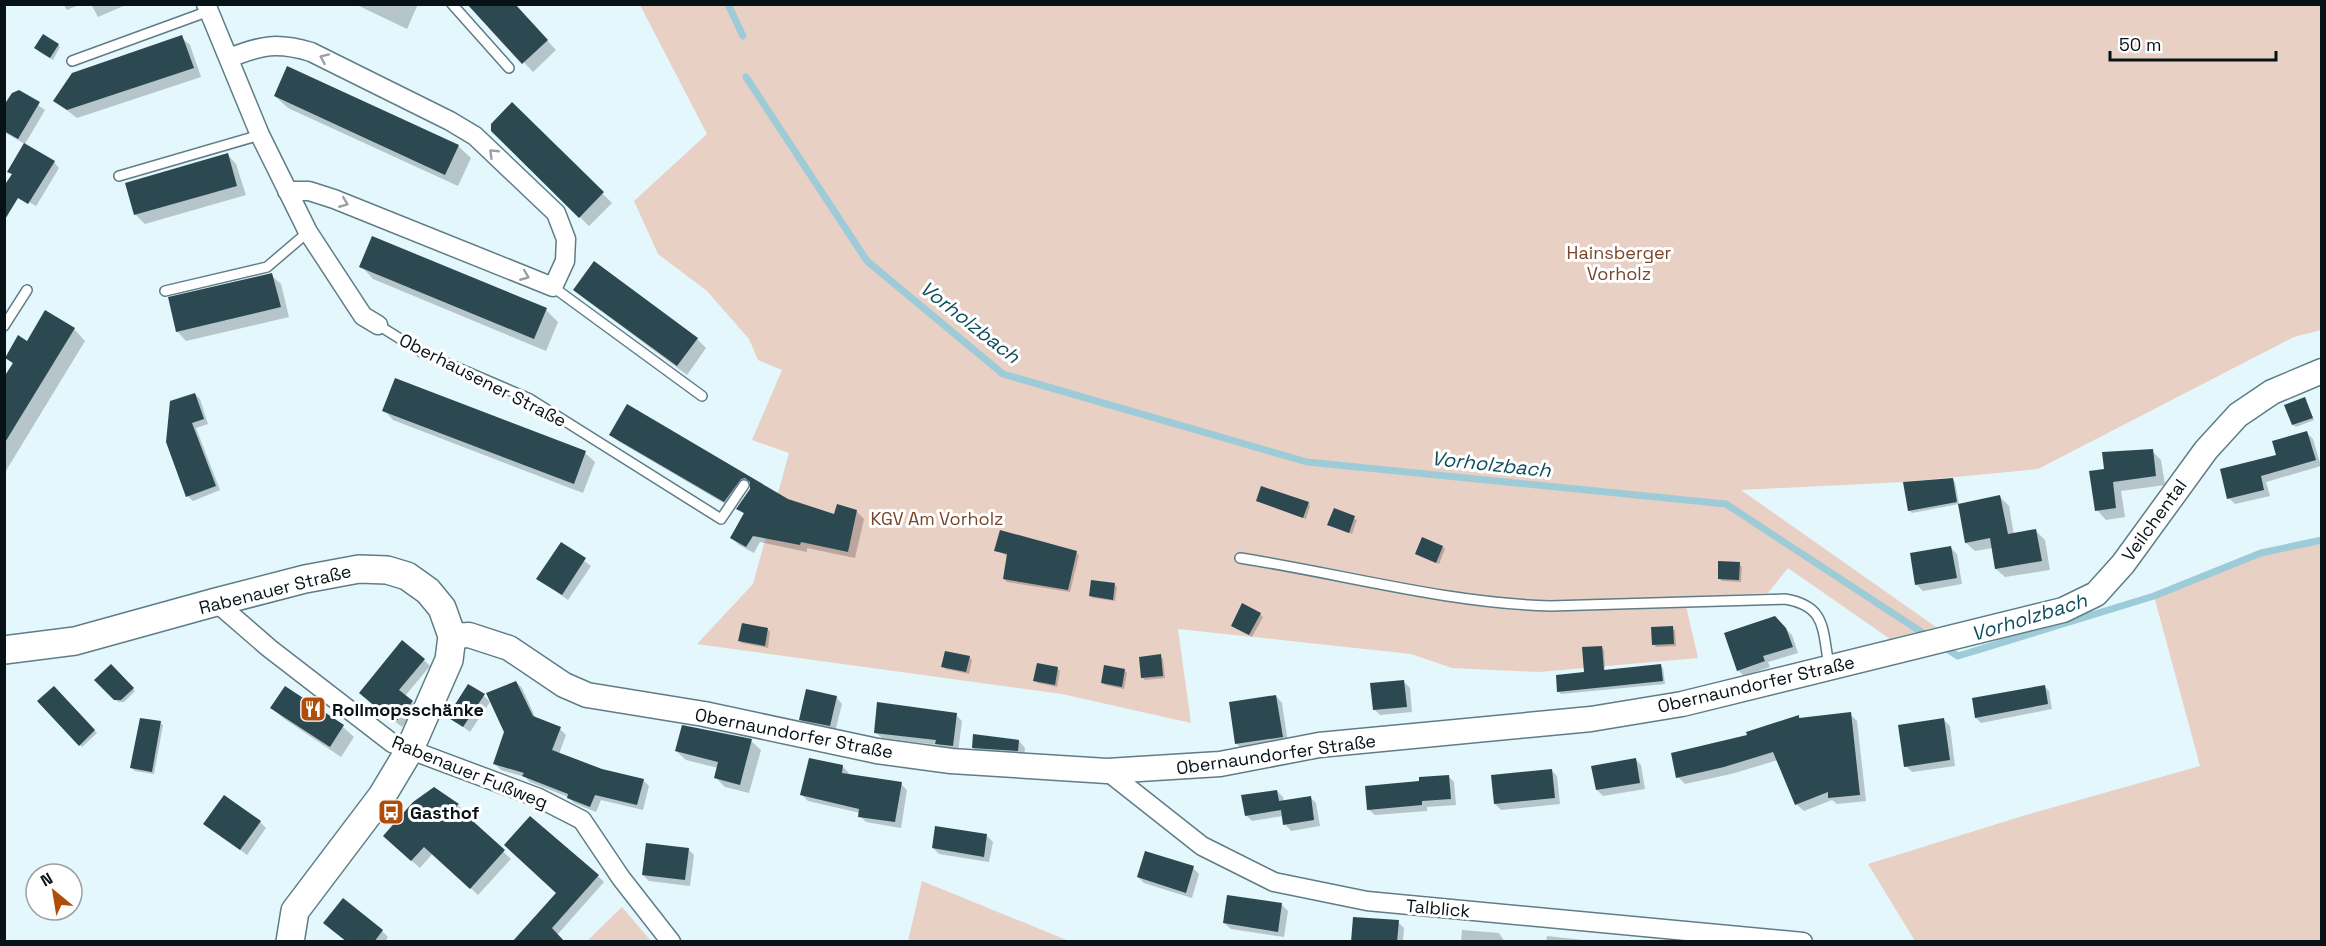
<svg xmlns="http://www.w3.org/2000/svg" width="2326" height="946" viewBox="0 0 2326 946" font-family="'Space Grotesk',sans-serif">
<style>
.green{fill:#e9d0c4}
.shadow{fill:#0003}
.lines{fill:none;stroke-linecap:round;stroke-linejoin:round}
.stream{stroke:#9dcbd8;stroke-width:7}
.building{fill:#2c4951}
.service-casing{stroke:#5e7d86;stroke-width:12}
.minor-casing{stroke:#5e7d86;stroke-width:21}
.tertiary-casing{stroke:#5e7d86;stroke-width:27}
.secondary-casing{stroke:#5e7d86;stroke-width:30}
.service{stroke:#fff;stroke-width:9}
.minor{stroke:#fff;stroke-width:18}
.tertiary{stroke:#fff;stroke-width:24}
.secondary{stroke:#fff;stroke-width:27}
.oneway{stroke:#9ba0a1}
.labels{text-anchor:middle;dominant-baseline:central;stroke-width:6;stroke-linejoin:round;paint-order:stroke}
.park-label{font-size:18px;fill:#78452a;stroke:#fff}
.street-label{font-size:18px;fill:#061215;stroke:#fff}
.poi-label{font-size:18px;font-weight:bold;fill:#061215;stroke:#fff;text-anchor:start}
.water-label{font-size:20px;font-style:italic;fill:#0d4e5c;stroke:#fff}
</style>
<rect width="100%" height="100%" fill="#e3f7fc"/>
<!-- green -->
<path class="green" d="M640,5H2321V330L2294,337L2038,469L1903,482L1741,490L1936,627L1890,639L1788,568L1768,593L1684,597L1698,658L1539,672L1452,668L1411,654L1178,629L1191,723L1062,694L697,644L753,584L789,453L752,440L782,370L758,360L749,339L707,291L658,254L634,201L707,134Z
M2321,544V941H1915L1868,864L2026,815L2200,766L2154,596L2261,553Z
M922,881L1069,941H908Z
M622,907L651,941H587Z"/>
<!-- shadow -->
<path class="shadow" d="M63,4H81L67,10Z
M91,4H128L98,17Z
M355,4H418L407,29Z
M469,4H514L556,50L533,72Z
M181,37L190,45L201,77L77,118L55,101Z
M58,45L60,47L53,60L38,51Z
M19,92L45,110L25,144L4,132V108Z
M275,96L458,146L471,158L458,186L288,108Z
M512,104L612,203L589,226L492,130Z
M227,154L236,164L246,195L145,224L136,215L127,184Z
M54,162L59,168L35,208L36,206L9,191L13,175L9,171Z
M361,266L546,310L558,322L546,351L373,279Z
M271,275L281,284L289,317L186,341L177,331Z
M575,289L697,339L706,348L687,375L585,299Z
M74,329L85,341L4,474V380L14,365L7,357L27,343Z
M195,394L200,399L208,424L196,428L220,490L193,501L188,496L167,442Z
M2305,399L2314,420L2296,427L2293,425Z
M628,406L787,500L835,515L838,506L857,512L864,519L855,558L807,548V552L760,542L754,553L739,545L732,538L745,515L738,508L751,489V485L748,486L732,508L618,441L611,434Z
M384,410L585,453L595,462L583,493L393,420Z
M2307,433L2313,439L2321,466L2266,482L2270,496L2235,504L2229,498Z
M2152,451L2161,460L2165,485L2121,491L2125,517L2106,520L2097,510L2106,470Z
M1952,479L1955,482L1959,504L1912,513L1909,510Z
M2000,497L2009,506L2014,535L2036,531L2045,540L2050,570L2005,577L1996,569L1993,548L1975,551L1966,543Z
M1257,501L1308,503L1310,506L1306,519Z
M1334,510L1357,520L1352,534L1329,524Z
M561,544L591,566L568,600L538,578Z
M1443,547L1445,549L1439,564L1417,554Z
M1951,548L1957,554L1962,584L1923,591L1917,585Z
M995,550L1076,553L1079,555L1070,592L1007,582L1004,579L1008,556Z
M1739,564L1742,567L1741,582L1722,581L1719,578Z
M1115,585L1117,587L1115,601L1093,598L1090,596Z
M1260,614L1263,617L1252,637L1235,628Z
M1775,618L1792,635L1798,653L1768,662L1770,667L1744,676L1738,670Z
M743,625L768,630L770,632L768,648L742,643L740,641Z
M1672,628L1675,630L1676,646L1656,647L1654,644Z
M1602,647L1604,650L1605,672L1661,666L1663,668L1665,684L1561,694L1559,692L1585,674Z
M1160,656L1163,659L1165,678L1145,680L1142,677Z
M969,657L972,660L969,674L946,669L943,667Z
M424,660L430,666L405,696L418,708L402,727L367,699Z
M111,666L135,691L124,702H118L96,680Z
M1057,669L1060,671L1057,687L1038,683L1035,680Z
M1124,670L1127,673L1124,689L1105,685L1103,683Z
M516,682L522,688L536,719L560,729L566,735L559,754L602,770L643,780L649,786L643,810L601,800L596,812L574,803L568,797L530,782L525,777L501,770L495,764L505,732Z
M1404,682L1410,688L1412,712L1380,715L1374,709Z
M2044,686L2049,691L2052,709L1981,723L1976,718L1974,700Z
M54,688L97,733L82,747L39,702Z
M285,688L343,727L354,737L341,757L283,718L272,708Z
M484,696L490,702L470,732L448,716Z
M1276,696L1282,703L1288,743L1242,749L1236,743Z
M836,697L842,704L835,732L806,725L800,719Z
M1850,714L1857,721L1866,801L1837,804L1832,800L1804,811L1796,804L1778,760L1731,774L1685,784L1678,777L1799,717L1801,719Z
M956,715L962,721L958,752L943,750L938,745L882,738L875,732Z
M1944,720L1950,726L1955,766L1912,772L1906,766Z
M160,723L163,725L154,774L135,771L132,768Z
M751,741L761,750L749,793L725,787L716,778L718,768L686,760L676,751Z
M1019,741L1025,748L1024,756L980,754L974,748Z
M1635,759L1641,765L1645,789L1603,796L1597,790Z
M843,767L849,773L848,775L901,784L907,790L901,828L866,822L860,816V813L808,801L802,795Z
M1551,770L1557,776L1560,804L1501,810L1495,804Z
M1448,776L1454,782L1456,805L1427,807V811L1375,815L1368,809L1421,782Z
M434,789L458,805L465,812L463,814L511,859L478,895L433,853L420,868L392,844Z
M1277,791L1283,797L1284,802L1310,797L1316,803L1320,826L1291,831L1285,824L1283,816L1252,821L1246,815Z
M260,822L266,828L247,855L205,823Z
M987,836L993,842L989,862L939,854L933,848Z
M688,849L694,855L690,886L649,881L643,875Z
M1193,868L1199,874L1192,898L1144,883L1138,877Z
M598,876L604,882L557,935L518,942Z
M343,900L382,931L388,937L385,942H348Z
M1282,905L1288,911L1284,937L1231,929L1224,923Z
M1398,922L1404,928L1403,942H1353Z
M1462,930L1499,933L1505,942H1461Z
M1547,936L1602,942H1546Z"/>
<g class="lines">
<!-- stream -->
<path class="stream" d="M728,4L743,36
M746,77L867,261L1003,374L1307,462L1726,504L1929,637
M1944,647L1958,656L2154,596L2261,553L2322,540"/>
</g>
<!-- building -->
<path class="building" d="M467,4H515L548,40L522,64Z
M43,34L59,44L50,58L34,48Z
M182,35L194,68L67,110L53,101L72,73Z
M287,66L459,145L445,175L274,96Z
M19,90L40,102L18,139L4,131V105L12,93Z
M512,102L604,192L579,218L491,131V124Z
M24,143L55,161L28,204L18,198L4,221V186L12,174L7,172Z
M228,153L237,186L134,215L125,183Z
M372,236L547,308L534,339L359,267Z
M594,261L698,338L677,366L573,290Z
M272,273L281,307L176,332L168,297Z
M45,310L75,328L4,444V377L13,363L5,358L18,335L27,341Z
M395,378L586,451L574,484L382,411Z
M195,393L204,419L192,423L216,486L186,497L166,442L170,401Z
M2305,397L2313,418L2292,425L2284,405Z
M627,404L788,499L834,514L837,504L857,510L848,552L801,542L800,545L753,536L746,547L730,538L744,513L736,509L750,489V482L745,478L741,479L724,502L609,435Z
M2307,431L2316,460L2261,476L2264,490L2227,499L2220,469L2276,455L2272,441Z
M2153,449L2156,476L2113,482L2116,508L2095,511L2089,471L2104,469L2102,452Z
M1953,478L1957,502L1908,511L1903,482Z
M1261,486L1309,502L1303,518L1256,501Z
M2000,495L2008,534L2036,529L2042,561L1995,569L1990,538L1965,543L1958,504Z
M1334,508L1355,516L1349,533L1327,525Z
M1000,530L1077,551L1068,590L1003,579L1007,554L994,551Z
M1422,537L1443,546L1436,563L1415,554Z
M561,542L586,558L562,595L536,579Z
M1951,546L1957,578L1915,585L1910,553Z
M1718,561L1740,562L1739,580L1718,579Z
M1091,580L1115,583L1113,600L1089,596Z
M1242,603L1261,613L1249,635L1231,626Z
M1775,616L1786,628L1793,647L1763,656L1765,661L1737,671L1724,633Z
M742,623L768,628L765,646L738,641Z
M1673,626L1674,644L1652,645L1651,627Z
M402,640L425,659L399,690L413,701L395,723L359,693Z
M1602,646L1604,670L1661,664L1663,681L1557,692L1556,675L1584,672L1582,647Z
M945,651L970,656L966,672L941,667Z
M1161,654L1163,676L1141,678L1139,657Z
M1037,663L1058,667L1055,685L1033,681Z
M111,664L134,688L121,700H114L94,680Z
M1104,665L1125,669L1122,687L1101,683Z
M1404,680L1407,707L1373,710L1370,683Z
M516,681L533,716L561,727L552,750L602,769L644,779L637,805L595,795L590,807L567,798L568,794L522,776L524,773L493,764L504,732L486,693Z
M468,684L485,694L463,727L447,717Z
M2045,685L2048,704L1975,718L1972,698Z
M54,686L95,730L79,746L37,701Z
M285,686L344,725L330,747L270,708Z
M806,689L837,696L830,726L799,720Z
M1276,695L1283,737L1235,744L1229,702Z
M877,702L957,713L953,746L935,744L936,740L874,733Z
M1851,712L1860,795L1828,798V792L1795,805L1773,752L1724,767L1676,778L1671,753L1747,735L1746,732L1799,715V718Z
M140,718L161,721L152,772L130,768Z
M1944,718L1950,760L1904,767L1898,725Z
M682,725L752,739L740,785L714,778L718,762L675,751Z
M973,734L1019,740L1018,751L972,748Z
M809,758L843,765L842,773L902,782L895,822L858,817L859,809L800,795Z
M1636,758L1640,783L1596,790L1591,766Z
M1552,769L1555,798L1494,804L1491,775Z
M1449,775L1451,799L1422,801V805L1367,810L1365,786L1419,781V777Z
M434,787L459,804L456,806L505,850L470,889L424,847L411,861L383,836L413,802Z
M1277,790L1279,801L1311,796L1314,820L1283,825L1281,810L1245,816L1241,795Z
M224,795L261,821L240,850L203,824Z
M530,816L599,875L552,928L565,942H512L556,893L504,845Z
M935,826L987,834L984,857L932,848Z
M646,843L689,848L685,880L642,875Z
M1145,851L1194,866L1186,893L1137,877Z
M1227,895L1282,903L1278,932L1223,923Z
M343,898L383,930L374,942H347L323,923Z
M1353,917L1399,920L1397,942H1351Z"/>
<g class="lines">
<!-- service casing -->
<g class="service-casing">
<path id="service" d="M452,4L509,68
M72,61L209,11
M119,176L260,135
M553,287L702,396
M165,291L267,267L308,232
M378,325L423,353L530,399L721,519L744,485
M4,326L27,290
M1240,558C1343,574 1446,603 1550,606L1785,599C1827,606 1822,630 1829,665"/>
</g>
<!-- minor casing -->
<g class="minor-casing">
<path id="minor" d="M206,4L260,135L308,232L363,316L378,325
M229,58C262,45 277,42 311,52L450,121L475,136L556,213L566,239L565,261L553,287L334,199L309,191H287
M216,602L269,648L392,743L539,798L582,820L621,878L671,942
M1107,771L1202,846L1274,882L1367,901L1803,942"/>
</g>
<!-- tertiary casing -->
<g class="tertiary-casing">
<path id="tertiary" d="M452,636L469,635L509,648L564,685L587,695L704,714L877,751L951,761L1107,771L1220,764L1319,745L1591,719L1682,704L2063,610L2096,594L2123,564L2206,450L2238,415L2272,392L2322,371"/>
</g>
<!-- secondary casing -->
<g class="secondary-casing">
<path id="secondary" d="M4,650L75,641L216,602L305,579L359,569L387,570L407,576L428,591L442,608L452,636L449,660L409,751L382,796L295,911L290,942"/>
</g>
<!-- service -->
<use href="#service" class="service"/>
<!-- minor -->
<use href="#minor" class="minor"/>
<!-- tertiary -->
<use href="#tertiary" class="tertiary"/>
<!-- secondary -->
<use href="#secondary" class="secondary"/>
</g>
<!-- one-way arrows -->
<defs><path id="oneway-chevron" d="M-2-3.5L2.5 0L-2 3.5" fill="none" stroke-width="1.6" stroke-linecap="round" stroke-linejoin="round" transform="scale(1.5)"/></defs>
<g class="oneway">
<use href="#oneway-chevron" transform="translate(324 58) rotate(-156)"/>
<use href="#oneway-chevron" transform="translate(493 153) rotate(-136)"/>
<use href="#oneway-chevron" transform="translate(344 203) rotate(22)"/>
<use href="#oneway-chevron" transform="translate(525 276) rotate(22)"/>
</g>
<!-- icons -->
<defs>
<g id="restaurant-square" transform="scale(1.35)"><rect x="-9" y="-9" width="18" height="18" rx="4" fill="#af4e09" stroke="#fff"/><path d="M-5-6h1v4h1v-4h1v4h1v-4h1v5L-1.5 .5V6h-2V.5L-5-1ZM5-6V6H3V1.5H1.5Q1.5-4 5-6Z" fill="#fff"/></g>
<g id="bus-square" transform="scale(1.35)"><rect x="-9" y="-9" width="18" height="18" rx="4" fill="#af4e09" stroke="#fff"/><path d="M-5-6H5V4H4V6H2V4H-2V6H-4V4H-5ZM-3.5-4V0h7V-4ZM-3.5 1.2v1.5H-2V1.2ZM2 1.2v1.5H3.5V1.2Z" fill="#fff"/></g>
</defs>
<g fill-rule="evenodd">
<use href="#restaurant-square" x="313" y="709"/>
<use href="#bus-square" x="391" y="812"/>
</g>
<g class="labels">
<!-- park labels -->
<g class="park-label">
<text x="1619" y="252">Hainsberger<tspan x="1619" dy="21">Vorholz</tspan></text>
<text x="937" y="518">KGV Am Vorholz</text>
</g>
<!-- street labels -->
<g class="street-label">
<text transform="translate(483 380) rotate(27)">Oberhausener Straße</text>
<text transform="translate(2154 520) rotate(-54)">Veilchental</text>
<text transform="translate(275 589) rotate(-14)">Rabenauer Straße</text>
<text transform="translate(1756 684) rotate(-13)">Obernaundorfer Straße</text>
<text transform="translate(794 733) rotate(11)">Obernaundorfer Straße</text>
<text transform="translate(1276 754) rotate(-8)">Obernaundorfer Straße</text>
<text transform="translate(470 772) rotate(22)">Rabenauer Fußweg</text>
<text transform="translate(1438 908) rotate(5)">Talblick</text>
</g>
<!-- poi labels -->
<g class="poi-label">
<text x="332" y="709">Rollmopsschänke</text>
<text x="410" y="812">Gasthof</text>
</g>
<!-- water labels -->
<g class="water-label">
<text transform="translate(970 322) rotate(38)">Vorholzbach</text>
<text transform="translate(1491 464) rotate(6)">Vorholzbach</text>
<text transform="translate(2029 617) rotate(-17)">Vorholzbach</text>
</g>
</g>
<!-- border -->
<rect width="2326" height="946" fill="none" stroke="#061215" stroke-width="12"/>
<!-- north arrow -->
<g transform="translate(54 892) rotate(330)"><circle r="28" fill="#ffffff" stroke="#9ba0a1" stroke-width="1.5"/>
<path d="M0-4.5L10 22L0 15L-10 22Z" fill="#af4e09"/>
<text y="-9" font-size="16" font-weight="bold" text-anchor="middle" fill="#061215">N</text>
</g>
<!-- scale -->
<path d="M2110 51v9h166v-9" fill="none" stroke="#061215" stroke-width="3"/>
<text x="2119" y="51" font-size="18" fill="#061215" stroke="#ffffff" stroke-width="4.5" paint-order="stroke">50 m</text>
</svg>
